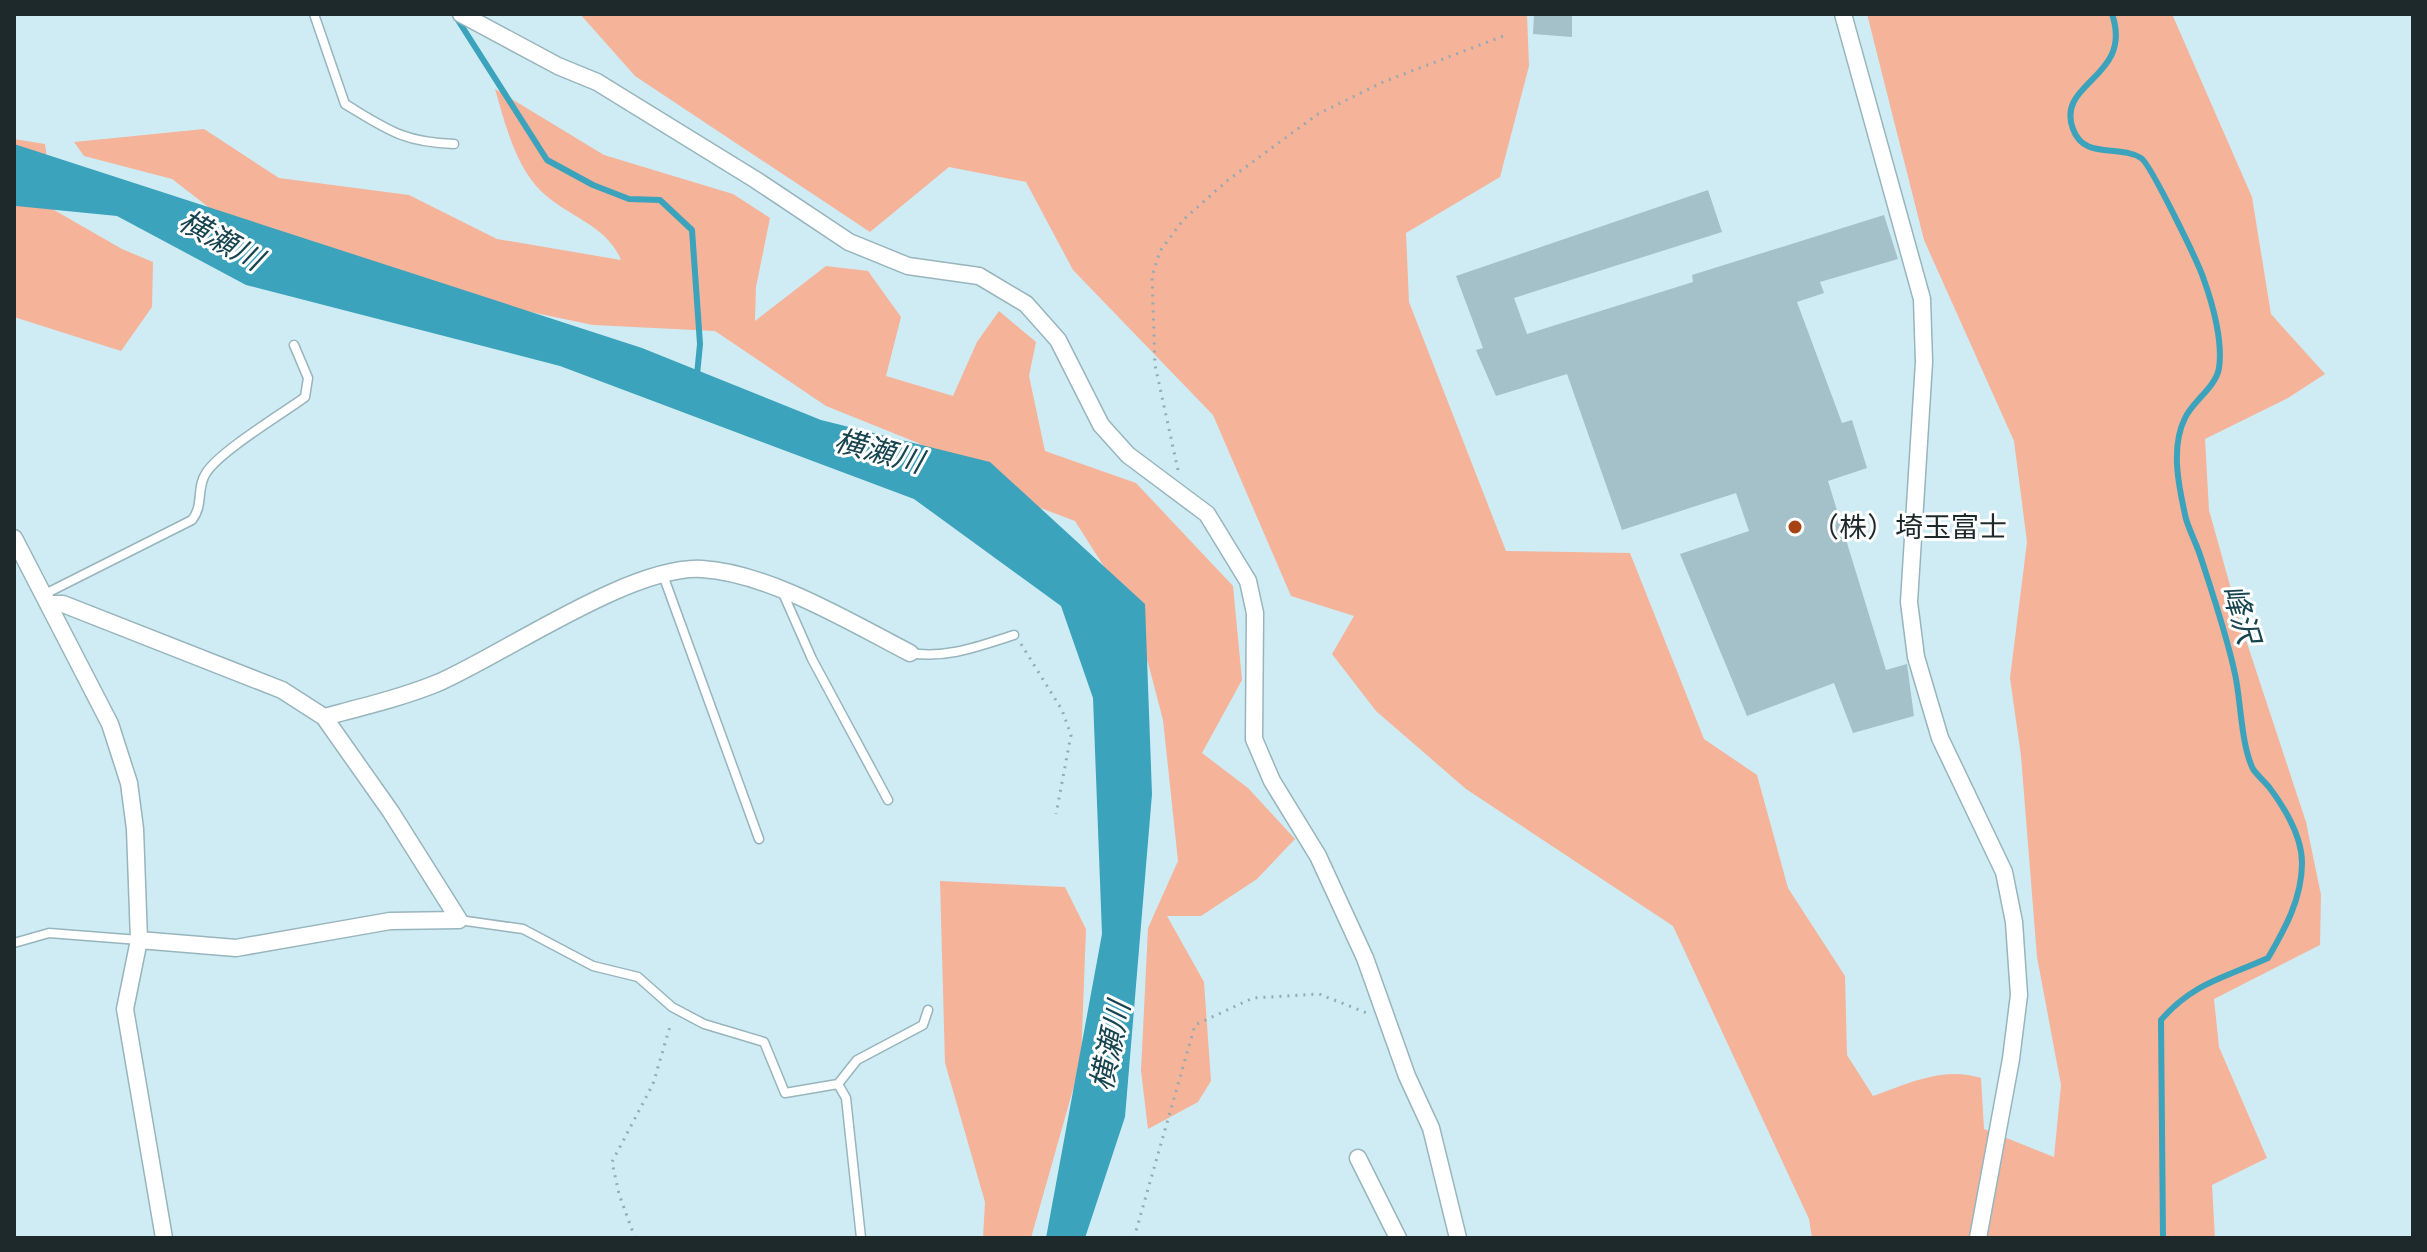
<svg xmlns="http://www.w3.org/2000/svg" width="2427" height="1252" viewBox="0 0 2427 1252" font-family="Figtree,'Noto Sans JP',sans-serif">
<style>
.green{fill:#f5b39a}
.water{fill:#3ba3bc}
.lines{fill:none;stroke-linecap:round;stroke-linejoin:round}
.stream{stroke:#3ba3bc;stroke-width:6}
.building{fill:#a4c0c8}
.lane-casing{stroke:#98b4bc;stroke-width:11}
.street-casing{stroke:#98b4bc;stroke-width:19}
.path{stroke:#94abb2;stroke-width:3;stroke-dasharray:2 6;stroke-linecap:butt}
.lane{stroke:#fff;stroke-width:8}
.street{stroke:#fff;stroke-width:16}
.poi-dot{fill:#a74312;stroke:#fff;stroke-width:3}
.labels{text-anchor:middle;dominant-baseline:central;stroke-width:6;stroke-linejoin:round;paint-order:stroke}
.poi-label{font-size:28px;fill:#1e292c;stroke:#fff;text-anchor:start}
.water-label{font-size:30px;font-style:italic;fill:#17444f;stroke:#fff}
</style>
<rect width="100%" height="100%" fill="#cfecf4"/>
<!-- green -->
<path class="green" d="M580,14H1527L1529,66L1500,177L1406,233L1409,302L1506,551L1630,553L1704,739L1757,775L1788,888L1845,976L1847,1055L1873,1096C1909,1083 1944,1066 1981,1078L1984,1129L2054,1157L2061,1085L2037,957L2021,756L2010,678L2027,542L2014,441L1924,240L1867,14H2172L2252,197L2271,314L2325,374L2288,398L2205,439L2209,510L2241,625L2306,822L2321,895L2320,945L2214,999L2219,1047L2267,1158L2212,1185L2215,1238H1812L1809,1219L1673,926L1466,789L1376,711L1332,654L1354,616L1291,596L1213,415L1073,270L1026,182L949,167L870,232L635,76Z
M495,89L604,155L733,194L770,218L756,287L755,321L826,266L868,271L901,317L886,376L953,396L977,342L999,311L1036,342L1029,376L1045,451L1136,483L1233,586L1242,680L1202,753L1248,788L1295,839L1257,879L1201,916H1167L1204,982L1211,1081L1198,1102L1148,1129L1141,1071L1148,928L1178,861L1163,720L1136,617L1075,521L998,492L918,443L826,406L715,331L593,325L387,282L264,250L172,179L84,156L74,142L204,129L279,178L409,195L497,239L621,260C607,225 568,217 542,192C515,166 505,123 495,89Z
M14,139L45,144L54,210L122,249L153,262L152,307L121,351L14,317Z
M940,881L1065,887L1086,929L1081,1061L1031,1238H983L985,1202L945,1063Z"/>
<!-- water -->
<path class="water" d="M14,144L642,348L821,420L990,462L1145,604L1152,794L1125,1117L1085,1238H1046L1102,934L1093,698L1061,606L914,499L560,366L246,285L117,216L16,206Z"/>
<g class="lines">
<!-- stream -->
<path class="stream" d="M2112,14C2134,78 2055,82 2073,129C2084,160 2118,144 2141,158C2150,163 2199,264 2204,280C2213,305 2223,342 2219,368C2216,387 2193,401 2185,418C2170,448 2179,488 2186,519C2190,532 2197,545 2201,558C2213,595 2227,636 2235,674C2241,701 2241,745 2253,769C2257,775 2264,781 2269,787C2284,807 2302,837 2302,863C2302,898 2285,929 2268,958C2224,978 2193,983 2161,1020L2163,1238
M456,17L547,160L593,185L629,199L660,200L692,230L700,344L697,375"/>
</g>
<!-- building -->
<path class="building" d="M1534,14H1572V37L1533,34Z
M1708,190L1722,232L1514,298L1527,334L1693,282L1692,275L1884,215L1898,259L1820,282L1824,293L1797,302L1842,423L1852,420L1867,468L1828,481L1886,670L1907,664L1914,716L1853,733L1834,683L1747,716L1680,554L1749,531L1736,493L1622,530L1567,374L1496,396L1476,350L1483,348L1456,276Z"/>
<g class="lines">
<!-- lane casing -->
<g class="lane-casing">
<path id="lane" d="M314,14L345,104C388,130 403,142 454,144
M663,575L759,839
M782,591L812,659L888,800
M43,595L192,520C204,505 196,488 206,473C220,451 282,414 305,397L308,378L294,345
M910,653C947,659 979,646 1014,635
M459,920L523,929L593,966L638,977L672,1007L704,1024L764,1042L785,1093L838,1084L857,1060L923,1025L928,1010
M14,943L49,933L139,940
M838,1084L846,1098L861,1238"/>
</g>
<!-- street casing -->
<g class="street-casing">
<path id="street" d="M461,14L558,66L597,82L756,180L849,242L908,266L979,276L1026,304L1058,340L1101,425L1128,455L1207,514L1248,581L1255,613L1254,739L1272,781L1318,856L1365,958L1407,1076L1431,1128L1458,1238
M1843,14L1922,299L1924,362L1909,602L1916,657L1940,738L2004,872L2014,922L2019,995L2011,1059L1978,1238
M14,538L110,724L129,783L135,829L139,940L125,1009L164,1238
M48,604H63L282,690L324,717L391,812L459,920
M324,717C362,707 404,697 440,682C507,652 632,565 702,569C769,573 850,622 910,653
M139,940L236,948L390,921L459,920
M1358,1158L1398,1238"/>
</g>
<!-- path -->
<path class="path" d="M1178,470L1155,365L1152,276L1160,251L1183,220L1228,180L1318,114L1383,82L1506,35
M1021,644L1062,710L1071,735L1056,814
M635,1238L619,1194L612,1162L653,1084L671,1023
M1134,1238L1195,1025L1253,998L1319,994L1367,1013"/>
<!-- lane -->
<use href="#lane" class="lane"/>
<!-- street -->
<use href="#street" class="street"/>
</g>
<!-- markers -->
<circle class="poi-dot" cx="1795" cy="527" r="8"/>
<g class="labels">
<!-- poi labels -->
<g class="poi-label">
<text x="1811" y="527">（株）埼玉富士</text>
</g>
<!-- water labels -->
<g class="water-label">
<text transform="translate(221 240) rotate(29)">横瀬川</text>
<text transform="translate(879 451) rotate(15)">横瀬川</text>
<text transform="translate(2241 614) rotate(73)">峰沢</text>
<text transform="translate(1110 1046) rotate(-78)">横瀬川</text>
</g>
</g>
<!-- border -->
<rect width="2427" height="1252" fill="none" stroke="#1e292c" stroke-width="32"/>
</svg>
